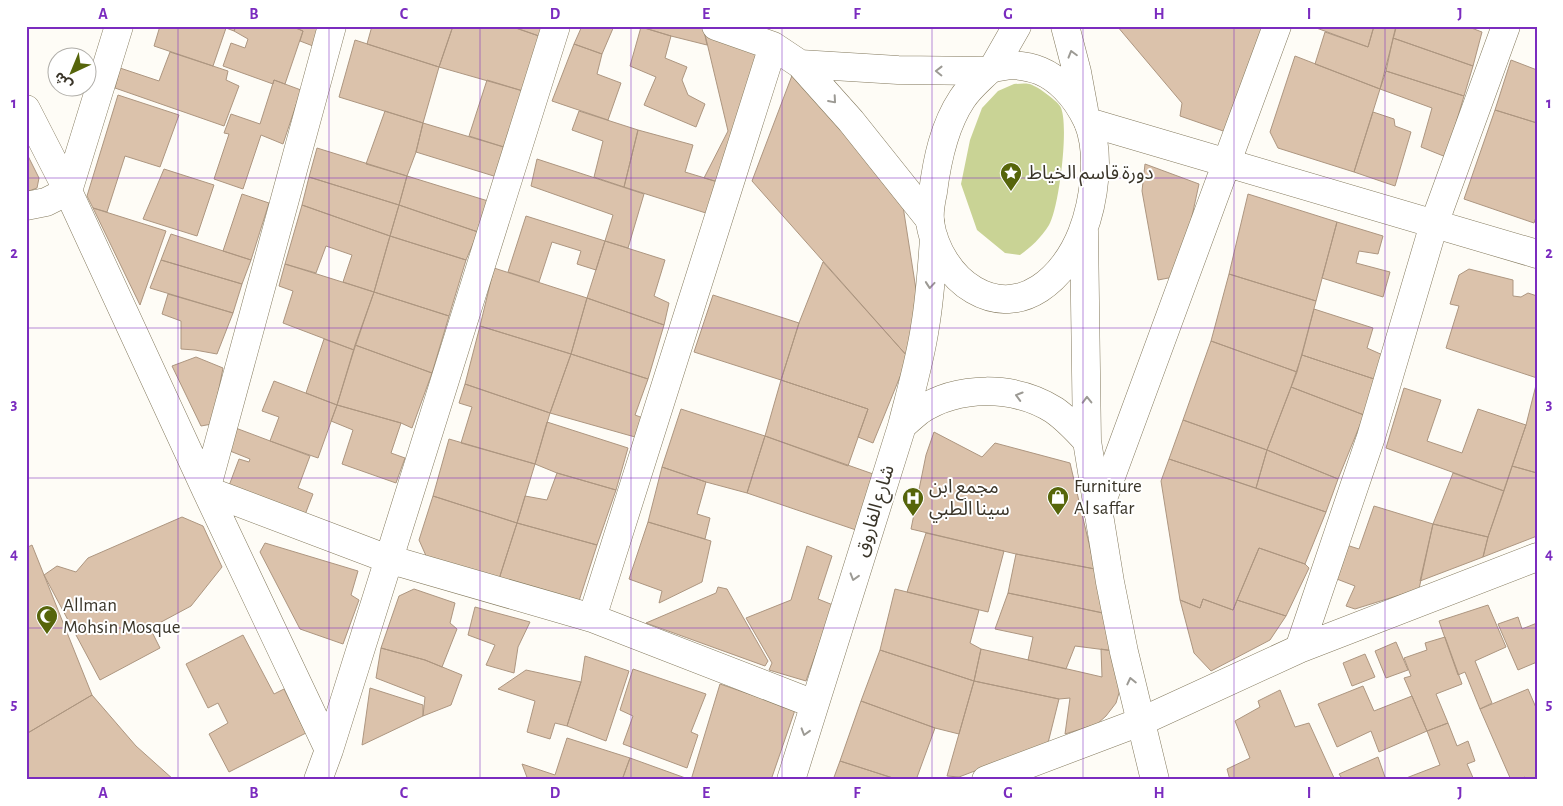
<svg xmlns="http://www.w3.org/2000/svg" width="1563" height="806" viewBox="0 0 1563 806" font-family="'Alegreya Sans','Noto Sans Arabic',sans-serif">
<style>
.green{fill:#c9d395}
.building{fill:#dbc2ab;stroke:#ad9680}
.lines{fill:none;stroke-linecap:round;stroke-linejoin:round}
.street-casing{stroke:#83795d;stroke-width:29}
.secondary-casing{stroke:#83795d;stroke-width:29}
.street{stroke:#fff;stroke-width:28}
.secondary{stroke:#fff;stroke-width:28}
.oneway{stroke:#9c9a94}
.grid{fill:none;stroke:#7b2cbf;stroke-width:1;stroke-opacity:0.55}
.labels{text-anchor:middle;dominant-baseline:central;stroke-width:4;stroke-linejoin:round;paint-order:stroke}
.poi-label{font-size:19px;fill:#3a3529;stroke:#fff;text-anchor:start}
.street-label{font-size:19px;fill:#3a3529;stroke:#fff}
.neatline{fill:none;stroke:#7b2cbf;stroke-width:2}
.grid-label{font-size:16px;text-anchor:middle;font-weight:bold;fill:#7b2cbf}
</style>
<rect width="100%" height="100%" fill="#fefcf6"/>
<!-- green -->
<path class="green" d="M1014,84C1019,84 1024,83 1029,84C1036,85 1056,100 1060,106C1070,121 1059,209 1049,225C1041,238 1031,247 1020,255L1005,253L977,230L961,184L970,140L982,108L998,91Z"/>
<!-- building -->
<path class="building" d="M160,26H236L234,31L226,28L213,66L154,46Z
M236,26H291L303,31L285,84L274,80L273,84L223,66L231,43L245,48L248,39L234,31Z
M291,26H309L318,29L313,46L300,41L303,31Z
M372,26H453L439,67L367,44Z
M453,26H510L539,36L523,91L439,67Z
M510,26H542L539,36Z
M582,26H614L602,54L574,44Z
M638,26H703L707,45L671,36Z
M703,26L762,48L718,182L704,178L728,131Z
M1117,26H1271L1229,133L1180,116L1182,103Z
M1311,26H1374L1368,47Z
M1374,26H1388L1396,28L1380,89L1315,64L1325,32L1368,47Z
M1396,26H1466L1482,32L1473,66L1393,38Z
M641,27L671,36L665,58L687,67L682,80L688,95L705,104L696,127L644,105L656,77L630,66Z
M1393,38L1473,66L1464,96L1386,71Z
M355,40L439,67L423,123L339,97Z
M574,44L602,54L597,74L621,83L608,120L552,101Z
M170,52L228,71L226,80L239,86L224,126L115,88L120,68L159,81Z
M1295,56L1380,89L1354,172L1278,148L1270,132Z
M1511,60L1537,70V123L1495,110Z
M796,65L834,81L900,187L917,296L908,357L752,181Z
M1386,71L1464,96L1446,157L1421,147L1432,108L1380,89Z
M274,80L301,90L283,144L261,135L243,189L214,179L229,134L224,133L231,114L260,124Z
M487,80L523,91L507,148L469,136Z
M118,95L179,115L160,167L125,156L107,212L93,208L87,196Z
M1495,110L1537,123V214L1534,223L1464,199Z
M385,111L423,123L416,152L407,176L366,164Z
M579,111L638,130L624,187L594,177L603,141L572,130Z
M1373,112L1394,119L1395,126L1411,132L1395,186L1354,172Z
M423,123L507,148L497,177L416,152Z
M638,130L693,145L685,172L718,182L709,214L624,187Z
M317,148L407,176L399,205L309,177Z
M26,152L39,178L37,188L26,192Z
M537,159L644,194L628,248L605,241L613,215L531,186Z
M1145,164L1199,184L1179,276L1158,280L1142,191Z
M164,169L214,185L197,236L143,219Z
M407,176L488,201L478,232L399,205Z
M309,177L399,205L390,236L302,205Z
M242,194L269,203L251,260L223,251Z
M1248,194L1337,222L1316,301L1229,274Z
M302,205L390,236L374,292L343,282L352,255L326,246L316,273L285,264Z
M399,205L478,232L466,260L390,236Z
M93,208L166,231L140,305Z
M526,216L605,241L596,270L577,264L581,251L552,242L539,282L508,272Z
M1337,222L1383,236L1378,254L1359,251L1356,263L1390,272L1383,297L1322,278Z
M171,234L251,260L242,284L161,260Z
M390,236L466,260L449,316L374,292Z
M605,241L665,260L654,296L669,303L664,325L587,298Z
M161,260L242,284L233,313L150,288Z
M823,262L908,357L873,443L858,437L868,409L781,380L799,323Z
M285,264L374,292L354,350L283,323L293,291L279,286Z
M494,268L587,298L571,354L480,326Z
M1469,269L1513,280V296L1521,297L1528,293L1537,296V378L1446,348L1459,306L1450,304L1459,275Z
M1229,274L1316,301L1297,372L1211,341Z
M374,292L449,316L432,373L355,345Z
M168,294L233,313L217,354L195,350L181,349V321L162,314Z
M713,295L799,323L781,380L694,352Z
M587,298L664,325L648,379L571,354Z
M1314,309L1373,328L1367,348L1385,356L1377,380L1302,355Z
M480,326L571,354L550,413L465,384Z
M324,339L354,350L337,405L306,393Z
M1211,341L1297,372L1267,450L1183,420Z
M355,345L432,373L412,428L401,423L337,405Z
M571,354L648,379L635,415L643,418L635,437L550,413Z
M1302,355L1377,380L1364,415L1291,387Z
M196,357L223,368L212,424L201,426L172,366Z
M781,380L868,409L848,466L765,436Z
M274,381L337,405L318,458L270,441L279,417L262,411Z
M1537,381V473L1512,466L1526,425Z
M465,384L550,413L535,464L461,443L472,407L459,403Z
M1291,387L1364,415L1338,479L1267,450Z
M1404,388L1441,400L1427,441L1462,453L1478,409L1526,425L1504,491L1386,448Z
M337,405L401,423L391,453L405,458L396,483L342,464L353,430L331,421Z
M681,409L765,436L747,493L706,482L662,467Z
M1183,420L1267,450L1256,488L1169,459Z
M547,422L628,448L616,490L557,473L535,464Z
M233,427L310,456L298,488L313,494L303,520L227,491L239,459L249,462L250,459L225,449Z
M934,432L982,457L995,443L1070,463L1095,569L1016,554L911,529L926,455Z
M765,436L876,475L856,530L747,493Z
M449,439L535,464L517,523L433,496Z
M1267,450L1338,479L1326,512L1256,488Z
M1169,459L1326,512L1305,564L1259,548L1233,610L1203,599L1200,608L1180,600L1161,481Z
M1512,466L1537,473V536L1483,557L1488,537Z
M662,467L706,482L697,514L710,518L705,539L648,522Z
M557,473L616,490L597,545L517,523L525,496L547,500Z
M1453,473L1504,491L1488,537L1433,524Z
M433,496L517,523L499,579L427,558L419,540Z
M1374,506L1433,524L1419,589L1355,609L1346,606L1355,586L1329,576L1340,543L1359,549Z
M182,517L203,526L222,567L191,606L150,628L160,648L100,680L44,575L57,566L76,572L88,558Z
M648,522L711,541L702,582L659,603L662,591L629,579Z
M517,523L597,545L579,601L499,579Z
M1433,524L1488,537L1483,557L1420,581Z
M926,533L1004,551L988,612L907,592Z
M265,543L358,571L351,595L359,600L343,644L300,629L260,552Z
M32,545L92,695L26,734V548Z
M807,546L832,556L818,599L833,605L806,681L769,670L772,663L746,618L791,600Z
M1259,548L1305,564L1309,568L1286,616L1237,600Z
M1016,554L1095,569L1103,613L1008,593Z
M718,587L727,589L768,661L765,666L646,623L716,593Z
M414,589L455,603L450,623L457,629L442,667L425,660L381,648L399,596Z
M895,589L979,610L970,643L981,649L974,681L880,650Z
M1008,593L1103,613L1114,651L1075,646L1066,669L1028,660L1033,637L995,629Z
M1203,599L1233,610L1237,600L1286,616L1270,640L1211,671L1194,653L1180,600L1200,608Z
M1488,605L1506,647L1475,661L1492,703L1480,709L1465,672L1458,675L1439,621Z
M475,607L530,622L518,647L514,673L486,665L495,645L468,635Z
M1518,617L1522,629L1537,623V662L1518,670L1498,624Z
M243,635L274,694L284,689L306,733L229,772L209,734L228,723L218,703L208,708L186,664Z
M1445,637L1462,684L1436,694L1448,723L1427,731L1404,678L1411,676L1404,658L1427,650L1425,643Z
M1396,642L1408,670L1386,678L1375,651Z
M381,648L425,660L462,675L451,705L423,716L425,697L376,678Z
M981,649L1102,677L1101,649L1114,651L1122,683L1116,703L1106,716L1097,724L1065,734L1070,698L1059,699L974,681Z
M880,650L974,681L959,734L935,728L861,701Z
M1365,654L1375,677L1352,686L1343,663Z
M585,656L629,671L606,741L567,726L581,682Z
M633,669L706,694L691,732L698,735L687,768L623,744L633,716L620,710Z
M526,670L581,682L567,726L555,723L550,739L527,732L535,701L498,689Z
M974,681L1059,699L1048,743L959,777L947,776Z
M720,684L795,710L771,780H622L630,758L691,780Z
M1363,686L1374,711L1412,696L1427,731L1379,752L1371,731L1337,747L1318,704Z
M370,688L423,705V716L362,745Z
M1528,689L1537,710V780H1527L1525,777L1517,780H1511L1480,709Z
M1280,690L1295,727L1309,723L1335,780H1230L1227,769L1250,758L1235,721L1260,707L1258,701Z
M92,695L136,746L174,780H26V734Z
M861,701L935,728L916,780H899L840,761Z
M1448,723L1457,746L1468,741L1475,761L1467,764L1474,780H1401L1440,765L1427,731Z
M567,738L630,758L622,780H528L522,764L555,775Z
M1378,757L1386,780H1343L1339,774Z
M840,761L899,780H833Z"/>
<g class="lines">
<!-- street casing -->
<g class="street-casing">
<path id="street" d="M716,26L773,46L800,64L851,121L930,220
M800,64L898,70L988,71
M26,109L68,191L206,490L329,750
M1088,122L1537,254
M26,206L46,202L68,191L119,26
M206,490L388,559L592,618L814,704
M206,490L332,26
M1098,512L1277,26
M592,618L773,46
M1299,649L1371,437L1434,224L1506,26
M318,780L329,750L556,26
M986,780L1140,722L1299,649L1537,557"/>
</g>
<!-- secondary casing -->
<g class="secondary-casing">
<path id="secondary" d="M1065,26L1077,72L1084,110
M1011,65C1033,66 1049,72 1065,88C1075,98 1082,109 1088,122C1101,154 1094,202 1082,233C1065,277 1022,318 974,290C951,277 934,249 930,222C929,213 931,201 933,192C937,160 944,126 962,99C969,88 979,80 988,71L993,68Z
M993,68L1017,26
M1084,231L1087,441L1110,582L1124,652L1155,780
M902,426C907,421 913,416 919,411C958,385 1014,385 1054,410C1067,419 1077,430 1087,441
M791,780L902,426C910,394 920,361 925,327C930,298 932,268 934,238"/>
</g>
<!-- street -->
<use href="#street" class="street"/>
<!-- secondary -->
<use href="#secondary" class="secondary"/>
</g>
<!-- one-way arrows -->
<defs><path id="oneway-chevron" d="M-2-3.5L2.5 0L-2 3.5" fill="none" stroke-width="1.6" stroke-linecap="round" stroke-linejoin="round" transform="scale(1.25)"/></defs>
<g class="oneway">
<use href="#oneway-chevron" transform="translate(1072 54) rotate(-106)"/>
<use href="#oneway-chevron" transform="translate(939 71) rotate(-179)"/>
<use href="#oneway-chevron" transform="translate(833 100) rotate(49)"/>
<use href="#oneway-chevron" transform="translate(930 285) rotate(95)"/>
<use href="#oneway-chevron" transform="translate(1019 396) rotate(-164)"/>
<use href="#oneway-chevron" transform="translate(1087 400) rotate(-91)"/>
<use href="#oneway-chevron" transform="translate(854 577) rotate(107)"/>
<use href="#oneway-chevron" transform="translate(1131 681) rotate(-103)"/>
<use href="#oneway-chevron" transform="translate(805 732) rotate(107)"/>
</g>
<!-- grid -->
<path class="grid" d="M178,26V780M329,26V780M480,26V780M631,26V780M782,26V780M932,26V780M1083,26V780M1234,26V780M1385,26V780M26,178H1537M26,328H1537M26,478H1537M26,628H1537"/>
<!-- icons -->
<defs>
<g id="sight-pin" transform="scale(1.125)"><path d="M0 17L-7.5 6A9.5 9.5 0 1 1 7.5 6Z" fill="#56650b" stroke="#fff"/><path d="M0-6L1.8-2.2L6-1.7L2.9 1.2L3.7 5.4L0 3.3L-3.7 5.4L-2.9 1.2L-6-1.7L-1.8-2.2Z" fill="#fff"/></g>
<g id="shop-pin" transform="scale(1.125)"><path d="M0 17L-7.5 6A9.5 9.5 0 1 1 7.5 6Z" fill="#56650b" stroke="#fff"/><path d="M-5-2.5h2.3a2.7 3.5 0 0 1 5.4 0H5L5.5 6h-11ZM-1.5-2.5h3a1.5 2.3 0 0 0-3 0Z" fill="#fff"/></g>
<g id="hospital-pin" transform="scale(1.125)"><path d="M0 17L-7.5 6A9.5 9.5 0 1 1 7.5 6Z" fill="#56650b" stroke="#fff"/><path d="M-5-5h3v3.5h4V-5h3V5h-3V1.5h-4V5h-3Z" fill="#fff"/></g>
<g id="mosque-pin" transform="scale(1.125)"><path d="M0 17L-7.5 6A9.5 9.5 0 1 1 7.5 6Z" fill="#56650b" stroke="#fff"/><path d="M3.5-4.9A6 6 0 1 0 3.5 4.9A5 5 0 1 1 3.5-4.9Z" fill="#fff"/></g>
</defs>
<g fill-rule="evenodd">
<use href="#sight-pin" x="1011" y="173"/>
<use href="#shop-pin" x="1058" y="497"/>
<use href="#hospital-pin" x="913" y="498"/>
<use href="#mosque-pin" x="47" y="616"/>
</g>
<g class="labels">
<!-- poi labels -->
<g class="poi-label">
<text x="1027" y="173">دورة قاسم الخياط</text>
<text x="1074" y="486">Furniture<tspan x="1074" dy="22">Al saffar</tspan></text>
<text x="929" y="487">مجمع ابن<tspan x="929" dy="22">سينا الطبي</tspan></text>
<text x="63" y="605">Allman<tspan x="63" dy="22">Mohsin Mosque</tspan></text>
</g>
<!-- street labels -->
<g class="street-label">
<text transform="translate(875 511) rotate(-73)">شارع الفاروق</text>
</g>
</g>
<!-- border -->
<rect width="1563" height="806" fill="none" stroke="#ffffff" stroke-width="55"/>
<!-- north arrow -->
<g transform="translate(72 72) rotate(224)"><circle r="24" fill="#ffffff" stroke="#b0aea9"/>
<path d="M0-4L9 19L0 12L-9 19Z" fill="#56650b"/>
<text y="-8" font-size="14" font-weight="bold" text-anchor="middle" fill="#3a3529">ش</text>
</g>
<rect x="28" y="28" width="1508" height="750" class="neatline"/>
<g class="grid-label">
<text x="103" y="19">A</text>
<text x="254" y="19">B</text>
<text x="404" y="19">C</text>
<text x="555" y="19">D</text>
<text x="706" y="19">E</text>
<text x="857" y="19">F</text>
<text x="1008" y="19">G</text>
<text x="1159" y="19">H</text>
<text x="1309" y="19">I</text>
<text x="1460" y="19">J</text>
<text x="14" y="108">1</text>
<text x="1549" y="108">1</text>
<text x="14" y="258">2</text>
<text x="1549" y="258">2</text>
<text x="14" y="409">3</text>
<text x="1549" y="409">3</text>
<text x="14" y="559">4</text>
<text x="1549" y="559">4</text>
<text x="14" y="709">5</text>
<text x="1549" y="709">5</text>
<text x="103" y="798">A</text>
<text x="254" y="798">B</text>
<text x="404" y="798">C</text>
<text x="555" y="798">D</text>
<text x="706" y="798">E</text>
<text x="857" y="798">F</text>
<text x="1008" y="798">G</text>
<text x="1159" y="798">H</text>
<text x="1309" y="798">I</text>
<text x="1460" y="798">J</text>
</g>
</svg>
